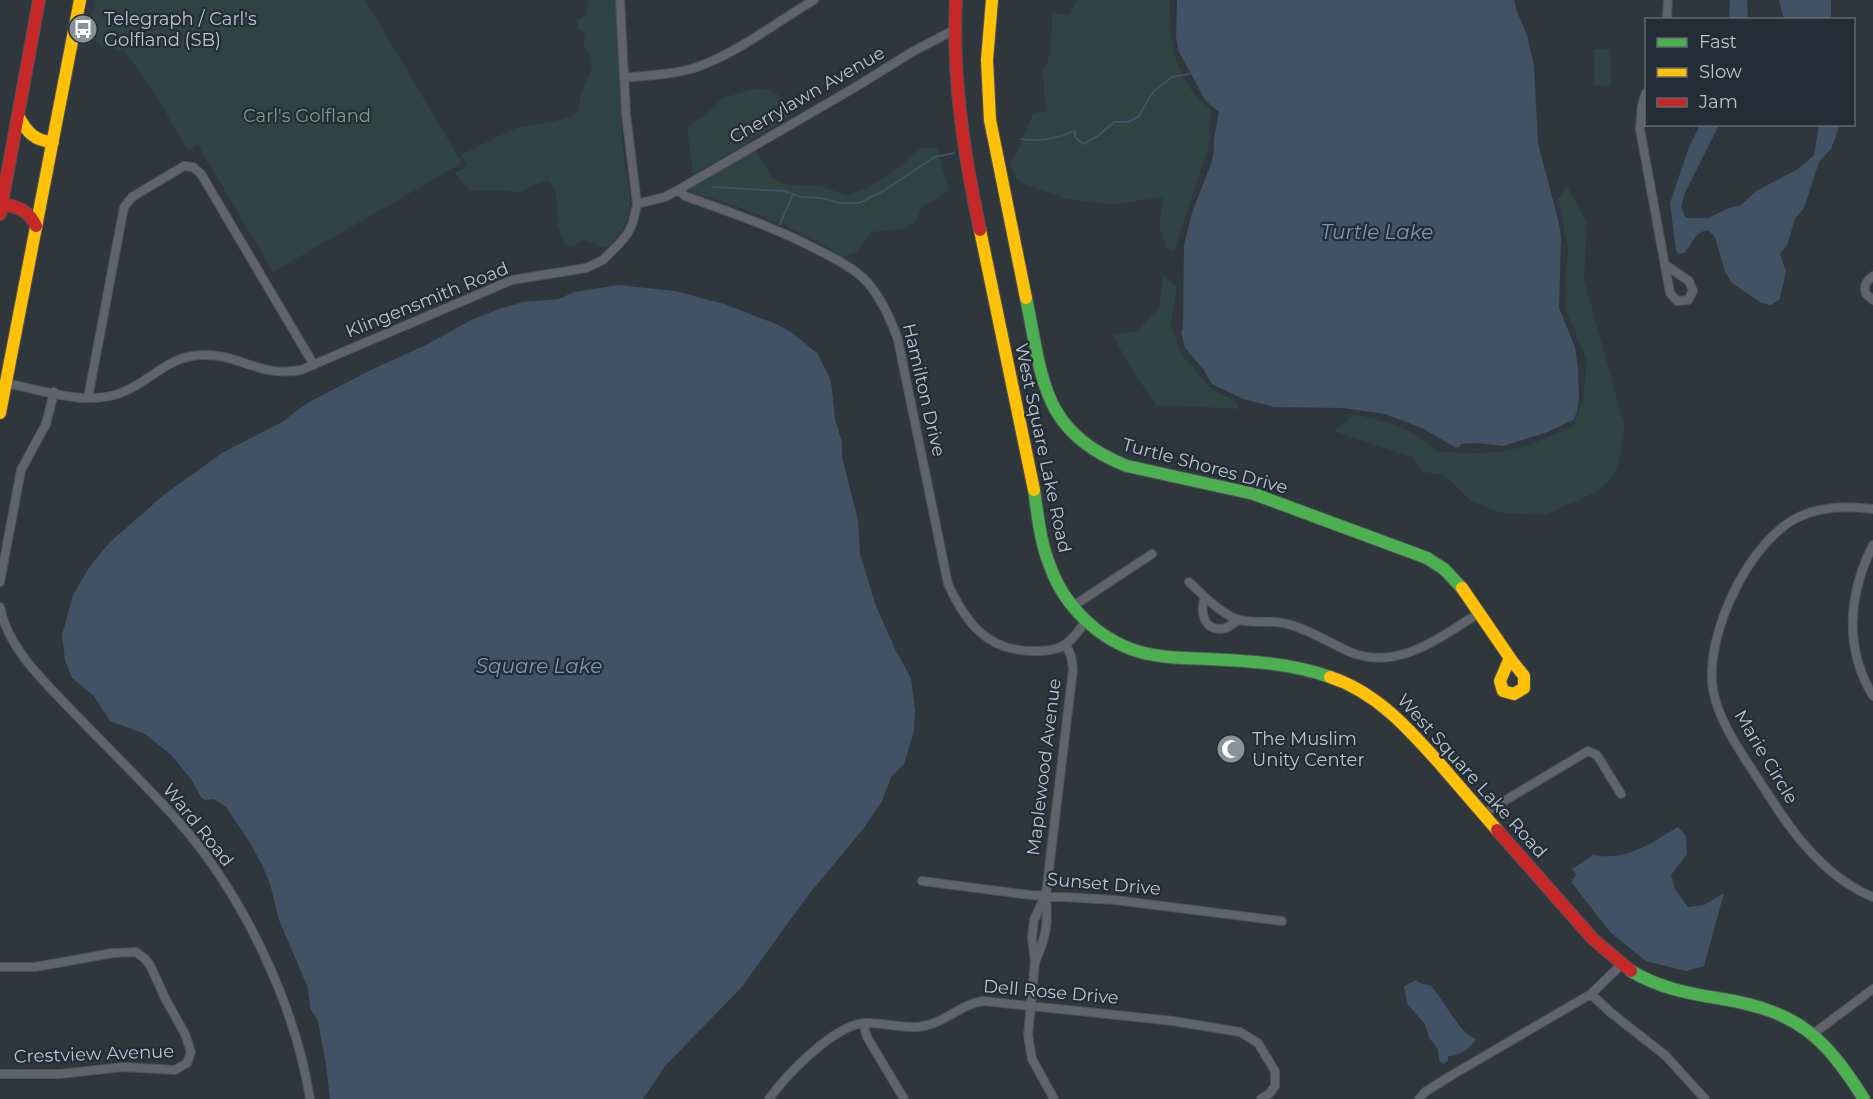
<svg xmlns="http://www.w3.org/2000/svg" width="1873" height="1099" viewBox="0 0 1873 1099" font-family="Montserrat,sans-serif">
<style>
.green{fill:#2f4343}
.water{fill:#405264}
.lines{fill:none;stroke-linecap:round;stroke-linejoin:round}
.stream{stroke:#405264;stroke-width:2}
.street-casing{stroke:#4d5257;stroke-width:10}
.fast-casing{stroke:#4d5257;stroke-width:14}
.slow-casing{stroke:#4d5257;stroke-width:14}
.jam-casing{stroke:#4d5257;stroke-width:14}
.street{stroke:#60646a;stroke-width:8}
.fast{stroke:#4caf50;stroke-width:12}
.slow{stroke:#ffc107;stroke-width:12}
.jam{stroke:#c62828;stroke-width:12}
.labels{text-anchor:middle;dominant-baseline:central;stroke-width:4.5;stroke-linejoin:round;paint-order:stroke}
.poi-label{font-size:18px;fill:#bbc3cb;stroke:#232d37;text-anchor:start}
.street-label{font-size:18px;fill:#bbc3cb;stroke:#232d37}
.park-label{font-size:18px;fill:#7c9e81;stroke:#232d37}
.water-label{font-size:20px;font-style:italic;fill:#8096aa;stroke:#232d37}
</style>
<rect width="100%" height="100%" fill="#2f363c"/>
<!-- green -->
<path class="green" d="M95,0H365L462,163L273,272L198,145L188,151L154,92L125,52L102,46L88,34Z
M589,0H617C619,52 619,106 624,158C626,176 633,194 629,213C626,226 617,239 607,248L599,246L585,240L571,247L565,244L558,226L555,187L548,180L517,193C501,188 486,192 469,190L455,173L467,166L461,156C464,153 515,128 520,127C541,123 559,123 579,112C579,105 580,98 582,92C589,73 599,64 583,46L586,34L577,28V20L586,15Z
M1077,0H1170C1169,43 1175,83 1212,110L1208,149L1174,252L1166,249L1159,224L1164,197L1111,205L1067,199L1025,185L1016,178L1010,164L1017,153L1033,113L1046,111L1042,68L1047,66L1051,44L1052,13L1069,15Z
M1594,49H1611V85H1594Z
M753,89C777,89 784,95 789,118L693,175L687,127L703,117L723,98Z
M921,148H937L949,191L922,207L916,221L907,228L872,232L856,253L843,257C803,230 739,205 692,193L689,189L690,185L750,150H756L772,178L789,185L818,186L848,195L868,188L896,170Z
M1567,186L1587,223L1584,279L1625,428L1619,462L1612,478L1598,491L1546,515L1502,513L1472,502L1444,475L1423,472L1412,457L1334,431L1355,414C1389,423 1412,427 1438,452C1457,452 1477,454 1495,452C1522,450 1548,437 1572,427L1582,404L1587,360L1566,311L1565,283L1568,248L1558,199Z
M1163,275L1177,287L1171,324L1181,353L1212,390L1236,401L1238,409L1167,405L1157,406L1133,372L1112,334L1137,331L1159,308Z"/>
<!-- water -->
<path class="water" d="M1177,0H1514L1518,14L1527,35L1534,66L1538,143L1559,223L1561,239L1559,308L1575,347L1578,368L1579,400L1577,412L1573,420L1545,433L1503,446L1477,443L1461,444L1460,447L1456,448L1422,428L1385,414L1343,408L1274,407L1243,399L1212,384L1203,369L1185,348L1181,333L1183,326L1184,245L1192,213L1212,161L1214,150V139L1219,112L1205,100L1179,52L1176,37Z
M1730,0H1747L1748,19H1729Z
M1779,0H1831V19H1784Z
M1700,125H1719L1685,193L1681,206L1686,218H1709L1726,209L1741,205L1756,191L1798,169L1814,155L1819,125H1840L1831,149L1819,162L1804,208L1795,219L1787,245L1780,254L1786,271L1780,299L1771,305L1761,303L1732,283L1725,272L1715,237L1708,230C1694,232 1693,244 1684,253L1680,254L1676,251L1670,203L1689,147Z
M618,285L675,291L724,304L776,324L791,332L817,353L831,381L835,419L842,442V457L858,520L860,554L876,606L895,649L911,678L915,711L914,731L904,764L891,777L882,801L863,829L806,898L741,988L665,1066L643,1099H330L326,1065L318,1021L310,1008L308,988L279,920L270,884L262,865L249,841L226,807L214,799L205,800L201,797L191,779L171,755L145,734L110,721L94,696L72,678L65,660L62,635L73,595L90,566L110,542L165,494L222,453L282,422L307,403L373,369L428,344L471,320L499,309L523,302L559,299L574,292Z
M1678,827L1686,836L1687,854L1671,875L1675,889L1688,907L1704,905L1724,893L1704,966L1686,971L1646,961L1611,933L1571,882L1576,875L1572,869L1593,855C1628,861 1649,844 1678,827Z
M1416,980L1420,983L1431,986C1445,1001 1458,1032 1476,1039C1472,1048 1458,1057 1448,1056V1061L1443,1064L1439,1060L1438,1049L1429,1038L1425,1024L1407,1004L1404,986Z"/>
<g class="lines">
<!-- stream -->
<path class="stream" d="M1021,139C1039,142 1058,138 1075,131V137L1083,144L1098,136L1114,122H1128L1138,117L1153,92L1172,77L1189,74
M712,187L784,191L801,197L821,198L840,203H859L883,191L935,157L954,153
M780,224L793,194"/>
<!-- street casing -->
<g class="street-casing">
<path id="street" d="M1667,20L1668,0
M624,78C648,75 674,75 697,67C736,54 778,21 814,0
M1646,93L1642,105L1640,129L1670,293L1677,301L1688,300L1693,291L1689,281L1667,266
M678,190L685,196C730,212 776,228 818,250C836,259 854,268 868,283C882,300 891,319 898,340L948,584C966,623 987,651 1033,651C1043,651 1055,651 1064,645C1073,640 1080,629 1086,621
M637,204L665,197L678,190L854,88L912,52L954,30
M1873,276C1866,281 1863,286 1866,294L1873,300
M5,383C42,390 87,407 123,392C153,380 167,356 202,355C239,353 258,378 301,370L512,280L586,268L603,260L619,244L628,233L633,222L637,204L626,114L620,0
M88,398L124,207L132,197L184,166L193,167L201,174L314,365
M1873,509C1850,506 1823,506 1801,516C1750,538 1704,635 1713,690C1719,720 1736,745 1753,771C1784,820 1817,874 1873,897
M1873,545C1848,594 1844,648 1873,696
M0,582L21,470L46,424L54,392
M1189,582C1204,596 1224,618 1245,621C1259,623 1273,620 1287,624C1309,629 1329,643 1350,652C1399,672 1441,636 1481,612
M1205,597C1199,611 1204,633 1225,628C1230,627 1234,623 1238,620
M1073,606L1152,554
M0,607C8,650 47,684 75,714C110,750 146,785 179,822C243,895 295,1004 310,1099
M1484,813L1588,751L1597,755L1621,794
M922,881L1030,895L1115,900L1282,921
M1044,898L1034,920L1032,938L1035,962L1028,1035L1032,1059L1054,1099
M1035,962C1047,935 1048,924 1046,894L1073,669L1071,656L1066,644
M0,967H35L113,953L136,952L145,959L150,965L166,1000L185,1034L191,1052L187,1063L175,1070L123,1067L60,1074H0
M1591,994L1610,1012L1666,1056L1705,1099
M863,1023L867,1037L904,1099
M1813,1034L1873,989
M769,1099C786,1075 834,1025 865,1023C884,1022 905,1030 924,1026C946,1022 961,1004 983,1001L1173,1021L1240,1032L1258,1043L1275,1071V1086L1269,1094L1261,1099
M1419,1099L1425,1092L1452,1075L1591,994L1621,965"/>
</g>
<!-- fast casing -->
<g class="fast-casing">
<path id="fast" d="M1026,298C1043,378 1040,432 1127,466L1254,494L1427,558L1444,569L1462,588
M1034,490C1038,516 1040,542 1050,566C1064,606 1099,640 1140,652C1162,658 1185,658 1208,659C1249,661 1290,663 1330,677
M1631,971C1659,988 1690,994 1723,999C1798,1012 1824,1036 1864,1099"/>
</g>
<!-- slow casing -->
<g class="slow-casing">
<path id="slow" d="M992,0L987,60L990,120L1026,298
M18,116C27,132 34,141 53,142
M980,230L1034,490
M0,413L80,0
M1462,588L1512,661L1524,676V688L1514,694L1503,691L1500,681L1509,660
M1330,677C1376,692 1408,728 1440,764C1459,786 1478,808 1497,830"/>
</g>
<!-- jam casing -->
<g class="jam-casing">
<path id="jam" d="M956,0C952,78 964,154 980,230
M2,204C18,207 29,210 36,226
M0,214L39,0
M1497,830L1593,939L1631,971"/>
</g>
<!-- street -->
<use href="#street" class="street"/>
<!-- fast -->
<use href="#fast" class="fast"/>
<!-- slow -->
<use href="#slow" class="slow"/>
<!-- jam -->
<use href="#jam" class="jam"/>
</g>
<!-- icons -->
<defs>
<g id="bus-disc" transform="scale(1.5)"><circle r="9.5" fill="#8a9299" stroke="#232d37"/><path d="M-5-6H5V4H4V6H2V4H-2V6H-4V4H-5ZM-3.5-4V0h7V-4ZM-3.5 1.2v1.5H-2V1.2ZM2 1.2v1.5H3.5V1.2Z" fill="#fff"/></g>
<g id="mosque-disc" transform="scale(1.5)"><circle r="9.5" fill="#8a9299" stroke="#232d37"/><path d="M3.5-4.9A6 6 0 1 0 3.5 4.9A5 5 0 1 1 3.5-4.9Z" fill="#fff"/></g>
</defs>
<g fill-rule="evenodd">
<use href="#bus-disc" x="83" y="29"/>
<use href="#mosque-disc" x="1231" y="749"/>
</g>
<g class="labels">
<!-- poi labels -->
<g class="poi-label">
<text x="104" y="19">Telegraph / Carl's<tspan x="104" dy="21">Golfland (SB)</tspan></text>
<text x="1252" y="739">The Muslim<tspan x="1252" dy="21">Unity Center</tspan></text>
</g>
<!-- street labels -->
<g class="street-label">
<text transform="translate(807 95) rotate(-30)">Cherrylawn Avenue</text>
<text transform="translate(427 300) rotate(-22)">Klingensmith Road</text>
<text transform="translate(924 390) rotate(77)">Hamilton Drive</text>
<text transform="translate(1043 448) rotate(78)">West Square Lake Road</text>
<text transform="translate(1205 466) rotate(15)">Turtle Shores Drive</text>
<text transform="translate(1766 757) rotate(59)">Marie Circle</text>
<text transform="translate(1044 767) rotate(-83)">Maplewood Avenue</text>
<text transform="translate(1472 776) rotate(48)">West Square Lake Road</text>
<text transform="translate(198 825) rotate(51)">Ward Road</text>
<text transform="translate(1104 884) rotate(5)">Sunset Drive</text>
<text transform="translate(1051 992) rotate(5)">Dell Rose Drive</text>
<text transform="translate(94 1054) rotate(-2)">Crestview Avenue</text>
</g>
<!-- park labels -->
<g class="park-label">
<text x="307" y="116">Carl's Golfland</text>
</g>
<!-- water labels -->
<g class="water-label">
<text x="1377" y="232">Turtle Lake</text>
<text x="539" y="666">Square Lake</text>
</g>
</g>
<!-- legend -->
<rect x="1645" y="18" width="210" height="108" fill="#232d37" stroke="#606972" stroke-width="1.5"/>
<rect x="1657" y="38" width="30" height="9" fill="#4caf50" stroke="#606972" stroke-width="1.5"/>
<text x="1699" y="48" font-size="18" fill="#bbc3cb">Fast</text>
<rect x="1657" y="68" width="30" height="9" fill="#ffc107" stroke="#606972" stroke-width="1.5"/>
<text x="1699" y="78" font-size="18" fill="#bbc3cb">Slow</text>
<rect x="1657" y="98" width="30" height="9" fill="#c62828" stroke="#606972" stroke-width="1.5"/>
<text x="1699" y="108" font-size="18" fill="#bbc3cb">Jam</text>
</svg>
